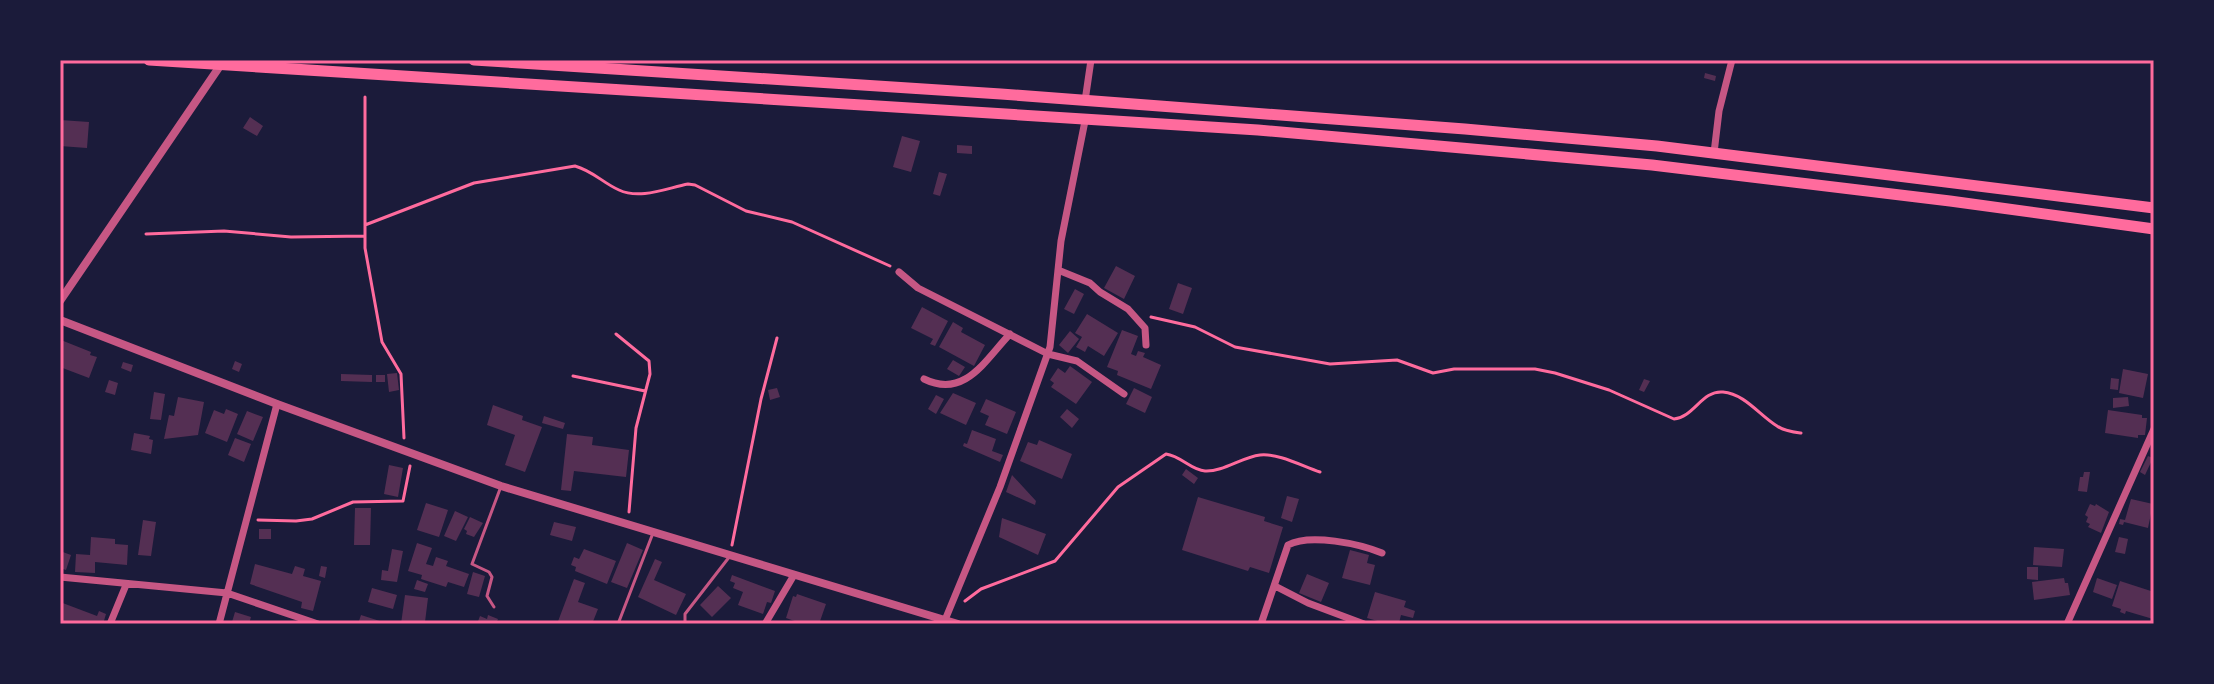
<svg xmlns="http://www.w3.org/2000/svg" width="2214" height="684" viewBox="0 0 2214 684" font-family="'Space Grotesk',sans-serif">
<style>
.building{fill:#542f53}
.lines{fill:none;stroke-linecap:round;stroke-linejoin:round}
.path{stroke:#ff6b9d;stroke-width:3}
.service{stroke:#c65784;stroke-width:3}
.minor{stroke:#c65784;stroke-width:7}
.tertiary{stroke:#c65784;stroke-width:8}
.trunk{stroke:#ff6b9d;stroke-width:11}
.neatline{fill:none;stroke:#ff6b9d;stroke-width:3}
</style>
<rect width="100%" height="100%" fill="#1b1b3a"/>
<!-- building -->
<path class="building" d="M1705,73L1716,76L1715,81L1704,78Z
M250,117L263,126L257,136L243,128Z
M60,120L89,122L87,148L60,146Z
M902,136L920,141L911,172L893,167Z
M957,145L972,146V154L957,153Z
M939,172L947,174L940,196L933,194Z
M1116,266L1135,276L1124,299L1104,288Z
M1178,283L1192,288L1183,314L1169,309Z
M1075,289L1084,294L1074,314L1064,309Z
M922,307L948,321L935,346L930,344L933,339L911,328Z
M1087,314L1118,333L1104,356L1088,346L1085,352L1076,347L1082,337L1075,333Z
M953,322L963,328L961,332L985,345L974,366L939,347Z
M1122,330L1138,336L1131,354L1136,356L1138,351L1145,353L1143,357L1161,365L1151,389L1117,375L1118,371L1107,367Z
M1070,331L1079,339L1068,353L1059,345Z
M61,340L91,352L90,355L97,357L89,378L60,367Z
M953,360L965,367L959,376L947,369Z
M235,361L242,364L239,372L232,369Z
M123,362L133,365L131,372L121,368Z
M1070,366L1092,382L1076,404L1051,387L1054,383L1050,380L1058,368L1065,373Z
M2123,369L2148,374L2143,398L2119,393Z
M397,373L399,390L389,392L387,374Z
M341,374L372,375V382L341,381Z
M376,375H385V382H376Z
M2111,378L2119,379L2118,390L2110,389Z
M1644,379L1650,381L1644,392L1639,390Z
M109,380L118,383L115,395L105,392Z
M777,388L780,397L770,400L768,390Z
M1134,388L1152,397L1145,413L1126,404Z
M154,392L165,394L161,420L150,419Z
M953,393L976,403L966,425L940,413Z
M936,395L944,399L936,414L928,409Z
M178,397L204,402L198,435L164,439L169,415L174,416Z
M2128,397L2129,406L2113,408V398Z
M986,399L1016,412L1007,434L985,425L989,416L980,412Z
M493,405L523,416L522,420L542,427L525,472L505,465L515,435L487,425Z
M226,409L238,414L227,442L205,433L214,410L224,414Z
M1067,409L1079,419L1072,428L1060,417Z
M2108,410L2142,415V418H2147L2145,435H2138V438L2105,433Z
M247,411L263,417L253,441L237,434Z
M544,416L565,423L563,429L542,423Z
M972,430L996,439L992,451L1003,455L1000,462L963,446L964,443L967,444Z
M134,433L150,436L149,439L153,440L151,454L131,450Z
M567,434L593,437L592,445L629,450L626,477L574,471L571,491L561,490Z
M235,438L251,444L244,462L228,455Z
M1039,440L1072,454L1062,479L1020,461L1028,442L1037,445Z
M2148,456L2153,458L2145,475L2140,472Z
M389,465L403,468L398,497L384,494Z
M1186,469L1198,478L1194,484L1182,475Z
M2084,472H2090L2087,492L2078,491L2080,477H2083Z
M1012,475L1036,501L1035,505L1006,492Z
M1287,496L1299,499L1292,522L1281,518Z
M1198,497L1265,517L1264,521L1283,527L1269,573L1250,567L1248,571L1182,550Z
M2131,499L2153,504L2148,528L2124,522L2123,525L2119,524L2120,519L2125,520Z
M426,503L448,510L439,537L417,530Z
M2090,504L2095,506L2096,504L2109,512L2101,533L2088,527L2090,524L2086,522L2088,517L2085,515Z
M355,508H371L370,545H354Z
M455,511L468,517L456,541L444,536Z
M470,517L483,523L474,537L466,534L467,531L464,529Z
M1002,518L1046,534L1038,555L999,537Z
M143,520L156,522L151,556L138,555Z
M554,522L576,527L572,541L550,535Z
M259,529H271V539H259Z
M91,537L115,539V544L128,545L127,565L95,562V573L75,572L76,554L90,555Z
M2119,537L2128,539L2125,554L2115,552Z
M417,543L432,548L426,564L433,566L436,557L448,561L446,566L469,574L464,587L448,582L446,587L421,579L422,575L408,571Z
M627,543L643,550L627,588L611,582Z
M2034,547L2064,549L2062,567L2033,565Z
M392,549L403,551L397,582L381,580L382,570L388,571Z
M584,549L616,561L607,584L575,571L576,567L571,565L574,557L579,559Z
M1350,550L1369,555L1367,563L1375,565L1370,585L1342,578Z
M60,551L71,555L66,570L60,568Z
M655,559L662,562L654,580L686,594L676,615L638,597Z
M255,564L292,574L295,566L305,569L303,576L321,581L313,611L301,608L302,602L250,584Z
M321,566L327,567L325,578L319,576Z
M2027,567H2038V580L2027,579Z
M473,572L485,576L479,597L467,594Z
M1307,574L1329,583L1321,602L1299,593Z
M732,575L775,591L771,603L767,602L763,614L738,605L743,592L733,588L735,583L730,581Z
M2064,578L2065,583H2068L2070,595L2034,600L2032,582Z
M2097,578L2117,585L2112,599L2093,592Z
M574,579L585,583L578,602L598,609L592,624H557Z
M417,580L428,584L425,592L414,589Z
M2120,581L2154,592L2153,619L2126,611L2125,614L2120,612L2121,609L2112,606Z
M718,586L731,598L712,617L700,605Z
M372,588L397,595L393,609L368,602Z
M1375,592L1406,601L1404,607L1415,611L1413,618L1401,615L1399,623L1388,624L1367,618Z
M797,594L826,604L819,624H803L786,618L793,596L796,597Z
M405,595L428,598L425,622L401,624Z
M60,602L97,616L99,611L106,614L103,624H60Z
M235,612L251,617L249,624L232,622Z
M361,615L386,623V624H358Z
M488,615L498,619L496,624H477L480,616L487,619Z"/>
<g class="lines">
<!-- path -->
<path class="path" d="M365,97V248L382,342L401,374L404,438
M365,225L474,183L575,166C593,171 603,183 619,190C640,200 667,188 688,184L695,185L746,211L792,222L890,266
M146,234L224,231L291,237L365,236
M1151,317L1195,327L1235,347L1330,364L1397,360L1433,373L1454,369H1535L1555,373L1609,390L1674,419C1694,417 1702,390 1723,392C1745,394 1759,415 1777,426C1784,431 1793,432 1801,433
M616,334L649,361L650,374L636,428L629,512
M573,376L645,391
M258,520L296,521L312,519L353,502L403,501L410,466
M732,545L761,399L777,338
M965,601L981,589L1055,561L1118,487L1166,454C1181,456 1191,470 1205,471C1223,472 1242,457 1260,455C1278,453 1302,466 1320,472"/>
<!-- service -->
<path class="service" d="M494,607L487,596L492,577L489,572L472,564L500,489
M618,624L653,533
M685,624V614L730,556"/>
<!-- minor -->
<path class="minor" d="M1085,101L1091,60
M1714,153L1719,111L1732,60
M1058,270L1090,283L1100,292L1128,309L1145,328L1146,345
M899,272L918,288L1048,354L1077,361L1124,394
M924,379C965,399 985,360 1010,334
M60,577L227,593L318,624
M1275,586L1308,603L1364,624
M945,620L1000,487L1050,347L1061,241L1085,121
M110,624L126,585
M219,624L277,404
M765,624L794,575
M1261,624L1288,545C1310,533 1360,544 1382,553
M2067,624L2154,429"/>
<!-- tertiary -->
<path class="tertiary" d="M60,301L222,63
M60,320L277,404L501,486L958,624"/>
<!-- trunk -->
<path class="trunk" d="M149,60L1258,130L1652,165L1950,201L2154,229
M474,60L1001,94L1465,129L1657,146L2154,208"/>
</g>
<!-- border -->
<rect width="2214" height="684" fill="none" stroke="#1b1b3a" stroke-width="124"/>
<rect x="62" y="62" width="2090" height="560" class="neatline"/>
</svg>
